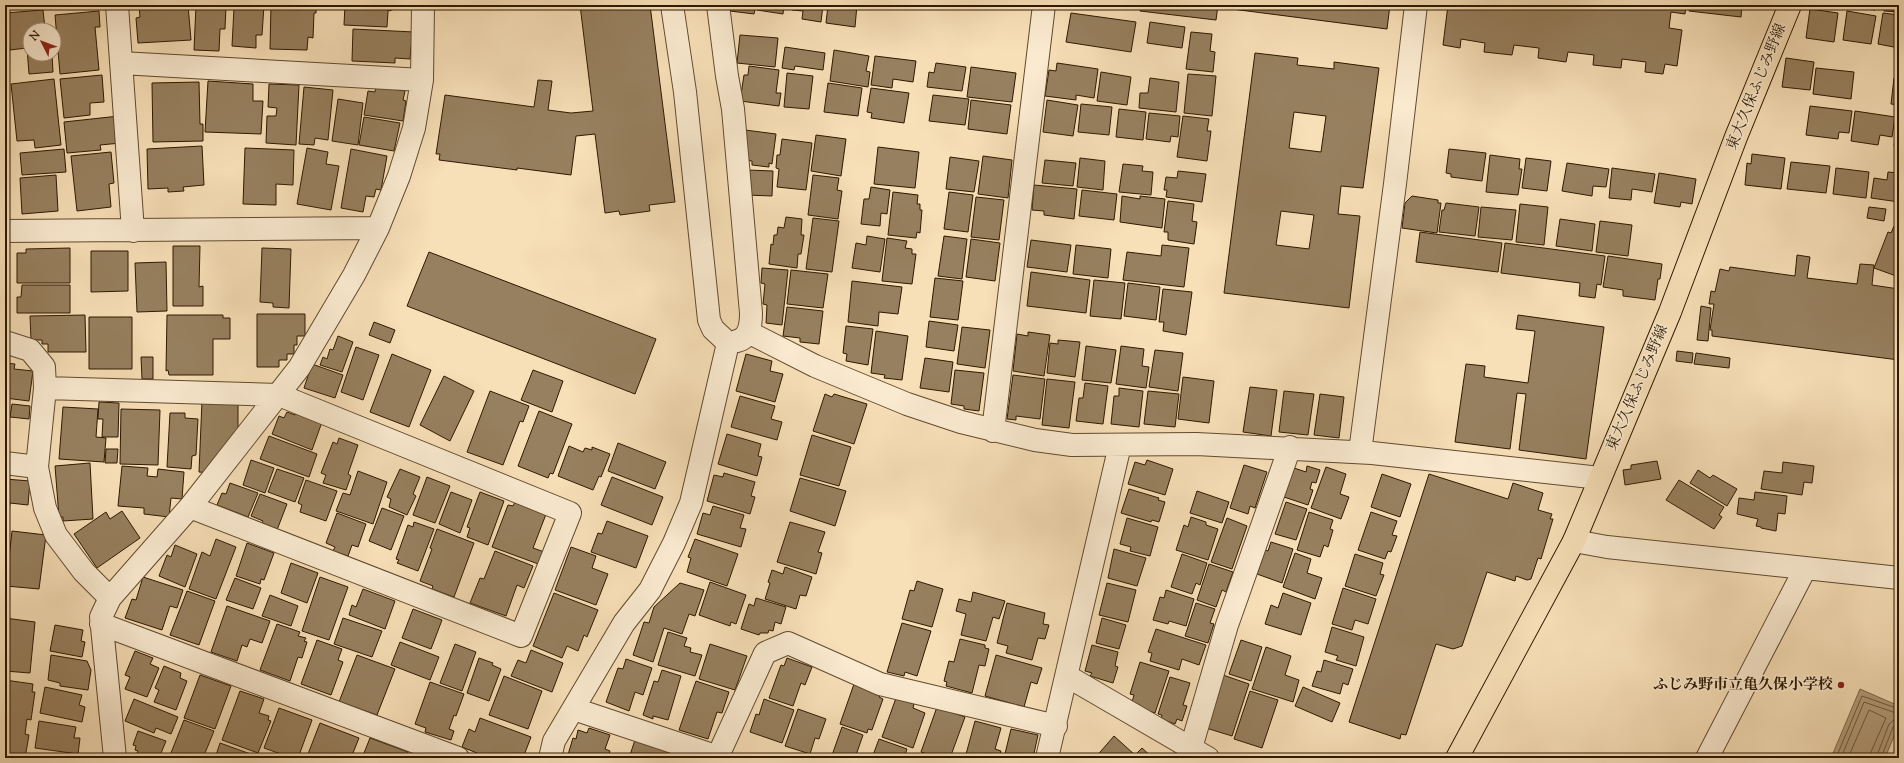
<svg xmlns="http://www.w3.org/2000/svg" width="1904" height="763" viewBox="0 0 1904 763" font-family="'Sorts Mill Goudy','Noto Serif JP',serif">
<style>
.water{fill:#b39c79;stroke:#7e6849}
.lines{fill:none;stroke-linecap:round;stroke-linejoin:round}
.shore{stroke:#705a3c;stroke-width:1}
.building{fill:#97805f;stroke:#2e1900;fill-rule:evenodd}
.minor-casing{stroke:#604a2e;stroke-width:24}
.major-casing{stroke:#2e1900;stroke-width:24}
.minor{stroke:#faead0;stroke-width:22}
.major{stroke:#f7dfb7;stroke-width:22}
.poi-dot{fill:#8f2418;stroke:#faead0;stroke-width:1.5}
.labels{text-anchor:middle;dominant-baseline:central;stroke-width:3;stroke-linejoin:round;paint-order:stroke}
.street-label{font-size:15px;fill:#2e1900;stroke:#faead0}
.poi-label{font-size:15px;font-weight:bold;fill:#2e1900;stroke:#faead0;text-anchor:end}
</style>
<rect width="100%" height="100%" fill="#f7dfb7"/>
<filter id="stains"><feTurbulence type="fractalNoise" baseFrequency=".005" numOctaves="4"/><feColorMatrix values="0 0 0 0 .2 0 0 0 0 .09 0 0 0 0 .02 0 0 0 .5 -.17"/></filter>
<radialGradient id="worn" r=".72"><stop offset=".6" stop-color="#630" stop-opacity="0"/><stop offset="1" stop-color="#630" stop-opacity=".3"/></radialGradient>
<!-- water -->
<path class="water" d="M1860,689L1899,706V724L1885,758H1831Z"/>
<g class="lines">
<!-- shore -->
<path class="shore" d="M1836,758L1862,696L1899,709
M1841,758L1864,702L1899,714
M1848,758L1869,710L1886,718L1871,752L1870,758
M1876,758L1889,724L1894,720L1899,719
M1881,758L1893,727L1899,724"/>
</g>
<!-- building -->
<path class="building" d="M5,5H48L5,9Z
M139,5H188L191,40L138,43L136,18L140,17Z
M196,5L226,6L225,29H220L219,51L194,50Z
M238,5H264L262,35H256V48L232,46L234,8H238Z
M271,5H316V13H314L313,38L308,37L307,50L270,49Z
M345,5H392V10L388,11L387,27L344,25Z
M580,5H650L675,202L649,205L650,211L620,215L619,211L605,213L595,134L576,136L571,175L517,168V170L439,160L440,154H436L445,95L534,107L538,80L552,81L548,110L571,113L593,111Z
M731,5H756L754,14L730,11Z
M758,5H784L783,14L757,10Z
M792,5H823L821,22L802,19L803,11L792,10Z
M828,5H857L855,27L826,23Z
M1096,5H1128V9Z
M1141,5H1218L1216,20L1140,11Z
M1232,5H1390L1387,29L1232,9Z
M1448,5H1601L1613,6L1614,5H1686L1685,14L1671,12L1669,28L1682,30L1677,66L1665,64L1663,74L1645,72L1646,62L1622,59L1621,68L1593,65L1594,55L1568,52L1566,62L1538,58L1539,48L1514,45L1512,55L1484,52L1485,43L1461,39L1460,48L1443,45Z
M1690,5H1742L1741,17L1689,11Z
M1831,5H1876L1875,10Z
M1884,5H1899V12L1884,11Z
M1810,9L1838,13L1834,42L1806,38Z
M43,10L45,29L49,28L50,30H30V54H52L53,72L29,74L27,48L10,50L9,36H5V13Z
M99,11L100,27H95L99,70L60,74L55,15Z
M1847,11L1876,16L1871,44L1843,40Z
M1071,13L1136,22L1131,52L1066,42Z
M1883,13L1899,15V48L1878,44Z
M1150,22L1185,27L1182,48L1147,43Z
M353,29L414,32L413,46L411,45L410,59L395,58V63L352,61Z
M1191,32L1212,34L1210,51L1215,52L1213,72L1186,69Z
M740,35L778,38L775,67L737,63Z
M785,47L825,53L823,70L795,66L794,70L782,68Z
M834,50L869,56L866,71L870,72L868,87L830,81Z
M1255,53L1298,58L1297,65L1334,69V62L1379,68L1363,188L1341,186L1338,214L1360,216L1349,308L1224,293ZM1294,112L1326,116L1321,152L1289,148ZM1281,211L1314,215L1309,249L1276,245Z
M875,56L916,61L913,82L893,79L892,88L871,85Z
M1786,58L1814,62L1810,90L1782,87Z
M936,63L966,67L962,91L927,87L929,72L934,73Z
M1057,63L1098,69L1094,98L1076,95V100L1045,96L1049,70L1056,71Z
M749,66L779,70L776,93H781L779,106L740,101L744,75H748Z
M971,67L1016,73L1012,102L967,97Z
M1816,68L1854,72L1851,99L1813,94Z
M1101,72L1131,77L1127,105L1097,101Z
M787,73L813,76L809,109L784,107Z
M1188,74L1216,76L1212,116L1184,113Z
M102,75L104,102L90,103V115L64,118L60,79Z
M1150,78L1179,82L1176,112L1139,108L1140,93H1148Z
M1894,78L1899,79V105L1891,104Z
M54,79L61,145L35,148L34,140L17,141L11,84Z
M208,81L253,84V101H263L261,134L205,132Z
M199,82L200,124H203V141L153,142L152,83Z
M828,83L862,88L858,116L824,112Z
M269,84L299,85L296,145L266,143L267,116H276L277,108L268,107Z
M376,86L405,91L403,100L406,101L403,121L364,115L368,91L375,92Z
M304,87L333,90L328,140L315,138L314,145L299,144Z
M871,88L909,93L904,123L871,118L872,113L867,112Z
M933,95L969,99L965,125L929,121Z
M338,99L363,103L358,145L332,141Z
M971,100L1011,105L1007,134L968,129Z
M1047,100L1078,105L1073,136L1043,132Z
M1081,104L1112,107L1109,135L1078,132Z
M1810,106L1852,111L1849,133L1839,132L1838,139L1806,135Z
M1119,109L1146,112L1143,140L1116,137Z
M1855,111L1895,117L1892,137L1880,135L1878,145L1851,141Z
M1149,113L1180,116L1178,137L1171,136L1170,142L1146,139Z
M119,116L121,143L100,145L101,150L67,153L64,122Z
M1183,116L1209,119L1207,131H1211L1207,161L1177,157Z
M364,117L400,123L394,151L359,145Z
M1898,117H1899V146H1894Z
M745,130L776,134L772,164L769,163V167L752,165V161L746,160Z
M816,135L846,139L841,176L811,171Z
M782,139L812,143L806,190L777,187L779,169L776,168L777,155H780Z
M202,146L204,185L183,187L184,191L168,192V188L148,189L147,149Z
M878,147L919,152L915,188L874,184Z
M245,148L294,150L293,185L276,184V205L243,204Z
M307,148L328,152L326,164L339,166L331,210L297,204Z
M64,149L66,172L22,175L20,153Z
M351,149L387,156L381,190L376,189L374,197L366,196L363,212L341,208Z
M1449,149L1486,153L1482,181L1451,177V174L1446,173Z
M111,152L114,183L109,184L111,207L77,211L71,156Z
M1752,154L1785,158L1781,189L1745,185L1747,163L1751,164Z
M1490,155L1520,159L1519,169H1522L1518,195L1486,192Z
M983,156L1012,160L1008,198L978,194Z
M950,157L979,161L974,192L946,189Z
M1080,158L1105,161L1103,190L1077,187Z
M1526,158L1551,161L1547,191L1522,188Z
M1045,160L1076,163L1073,186L1042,183Z
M1791,162L1830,166L1826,193L1787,189Z
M1567,163L1609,169L1606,187L1593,186L1592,196L1562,191Z
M1123,164L1143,166L1142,171L1153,172L1151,195L1119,192Z
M1612,168L1655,174L1652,192L1632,189L1631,200L1609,198Z
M1836,168L1869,172L1866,198L1833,194Z
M747,170L773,171L772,196L746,195Z
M1178,171L1206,174L1202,202L1166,197L1167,190H1164L1166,177L1177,178Z
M1888,172L1899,173V202L1871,198L1874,178L1887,180Z
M1659,173L1696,179L1692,204L1681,202L1680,207L1654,203Z
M56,175L58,211L22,214L20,178Z
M813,175L839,178L837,190L842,191L838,219L808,215Z
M1034,185L1077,189L1074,219L1044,215V211L1032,210Z
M871,187L890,190L887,214L881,213L880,226L861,224L864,199H869Z
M1082,190L1117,194L1114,220L1079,216Z
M893,192L918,195L917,204H920V210H922L920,233L917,232L916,238L888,235Z
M949,192L973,195L968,232L944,229Z
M1122,196L1140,199V196L1165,199L1162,228L1120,222Z
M1412,196L1438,200V203H1441L1437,233L1402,228L1405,203Z
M976,197L1004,200L999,240L971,237Z
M1168,201L1194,204L1192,221L1197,222L1194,244L1168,240V232H1164Z
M1446,203L1479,207L1475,236L1439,232L1442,210H1444Z
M1520,204L1548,207L1544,245L1516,242Z
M1481,207L1516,210L1512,240L1478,237Z
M1869,207L1886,209L1884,221L1867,218Z
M786,217L802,219L801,235H804L801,254H798L797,268L769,264L771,244L773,245L774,235H777L778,227L784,228Z
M813,218L839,221L832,272L806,269Z
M1560,219L1595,224L1592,251L1556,246Z
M1899,220V277L1874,268L1888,232L1891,233L1894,226H1897Z
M1600,221L1632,225L1628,256L1596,252Z
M1420,232L1502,243L1498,272L1416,262Z
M867,236L885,239L880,272L852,268L856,243L866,245Z
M944,236L967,239L962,279L938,276Z
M887,238L907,241L905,248L912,249V254H916L912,284L882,281Z
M971,239L1000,243L995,281L966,277Z
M1031,240L1071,245L1067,272L1027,267Z
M1505,243L1605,256L1601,285L1597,284L1595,298L1579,296L1580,283L1501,273Z
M1076,245L1111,249L1108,278L1073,274Z
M1162,245L1189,248L1184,287L1123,280L1127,252L1161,256Z
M173,246H200L199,287L203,286V306H173Z
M70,248V283H17V253H26V249Z
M262,248L291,249L289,308L273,307V303L260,302Z
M91,251H128V291L91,292Z
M429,252L656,339L635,394L407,306Z
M1797,255L1810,257L1807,278L1857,284L1860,264L1874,265L1872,285L1899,289V360L1712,336V330H1710L1714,304H1709L1711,291L1715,292L1720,269L1729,271L1730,267L1795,276Z
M1608,256L1662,264L1660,279H1658L1655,300L1623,296V290L1603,287Z
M166,262L167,311L137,312L135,263Z
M762,268L788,270L782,325L766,323L767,305L763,304L765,284L761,283Z
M791,270L828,274L823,308L787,304Z
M1031,272L1090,280L1086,313L1027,306Z
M935,278L963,281L958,320L930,317Z
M1094,280L1125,283L1121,319L1090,316Z
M852,281L902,287L898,314L879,312L878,326L848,322Z
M1128,283L1160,287L1156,320L1124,316Z
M22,285H70V313H17V297H21Z
M1163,289L1192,292L1186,335L1163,331L1164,322H1159Z
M1701,306L1711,308L1708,341L1697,340Z
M787,307L823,311L819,344L800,342V338L783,336Z
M257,314H305V336H297V345H294V354H287V360H279V367H257Z
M85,315L86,352H48V344H42V340H31L30,316Z
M167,315H223V318H230V339H213V375H169L168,370L166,371Z
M1518,315L1604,327L1586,459L1519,450L1526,394L1517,393L1510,449L1455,442L1466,364L1485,366L1484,377L1528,383L1535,331L1516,329Z
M89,317H132V369H89Z
M929,321L958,325L954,351L926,347Z
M374,322L395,330L390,343L369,335Z
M846,326L873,329L868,365L846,361L847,354L843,353Z
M962,327L990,330L985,368L957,364Z
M876,331L908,336L902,380L884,378L885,375L871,373Z
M1028,332L1050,335L1044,376L1013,371L1017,334L1028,336Z
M338,336L353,342L342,372L320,365L323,357L327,359L330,349L333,350Z
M1058,340L1080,342L1075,377L1047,373L1050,343L1058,344Z
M1086,346L1116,350L1111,383L1082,380Z
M1121,346L1144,349L1142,366L1149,367L1146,388L1116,384Z
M356,347L379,355L363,400L341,392Z
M1155,350L1183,353L1178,391L1149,387Z
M1677,351L1693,353L1692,363L1676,361Z
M1696,353L1730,358L1729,368L1694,364Z
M392,354L431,370L409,427L370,412Z
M746,354L772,361L770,371L783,374L775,402L736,391Z
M141,357H153V379H142Z
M925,358L953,362L949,392L920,388Z
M5,363L15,364L14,369L33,371L29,401L5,398Z
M312,364L343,375L335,398L304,388Z
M533,370L563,381L552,412L521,400Z
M955,370L984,373L979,411L964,409V406L951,404Z
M1013,375L1045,379L1040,419L1016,416V420L1007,419Z
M444,376L474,391L450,441L420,425Z
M1183,377L1214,381L1209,423L1178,419Z
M1047,379L1075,382L1069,428L1042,425Z
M1085,383L1108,386L1103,424L1076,421L1079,398H1083Z
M1250,387L1277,390L1271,436L1243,432Z
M1119,388L1143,391L1139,427L1111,424L1114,396H1119Z
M490,391L529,406L523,422L520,421L503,465L467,452Z
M1148,391L1179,394L1175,427L1144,424Z
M1284,391L1314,394L1308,435L1279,432Z
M825,394L832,397L834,394L867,404L854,444L813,431Z
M1320,394L1344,397L1339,438L1314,435Z
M740,396L775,406L771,419L782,422L777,440L731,427Z
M202,401L238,402V440L211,473L199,472Z
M99,402L119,403L118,437H102L103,419H98Z
M12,404L30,406L29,419L10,417Z
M63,407L98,409L96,437L106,438L104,462L59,459Z
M121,409L160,410L158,465L120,464Z
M539,411L572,424L553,474L550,473L548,478L518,466Z
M287,412L295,415L296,412L322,422L312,450L272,434L279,416L284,418Z
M170,413H185V418L198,419L196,455L192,456L191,469L167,467Z
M727,434L761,444L758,456L762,457L757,476L718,464Z
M812,435L851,447L839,486L800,475Z
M269,436L317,454L309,477L260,459Z
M339,438L358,445L348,474L351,476L346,490L323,483L326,475L321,473L333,442L337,444Z
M618,443L666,462L655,489L608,471Z
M569,446L583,452L585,448L592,450V447L610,454L601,477L599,476L593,490L558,476Z
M106,449H118L117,463H105Z
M251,460L274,468L265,493L243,485Z
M1147,460L1173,469L1165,495L1128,484L1135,462L1145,465Z
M1657,461L1661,479L1625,485L1623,470L1631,469V465Z
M1783,462L1814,466L1812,483L1804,482L1802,495L1761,489L1764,471L1782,473Z
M90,463L93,519L63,521V517H59L55,466Z
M1244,465L1267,472L1255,508L1250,506L1248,514L1230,508Z
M122,466L148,468L147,476L157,477L158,469L184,472L182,499L171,498L169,517L144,514V508L118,506Z
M1307,466L1320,470L1316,483L1312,482L1310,489L1313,490L1308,505L1284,497L1294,468L1306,472Z
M1326,467L1346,474L1340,494L1349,497L1341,519L1311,508Z
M277,469L304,478L295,502L268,492Z
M400,469L420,477L413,494L416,496L407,515L389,507L391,499L387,497Z
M1698,470L1710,478L1713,475L1737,489L1727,506L1690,483Z
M358,471L387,482L373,524L336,511L343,493L350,495Z
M724,473L755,482L751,496L755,497L750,514L707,501L714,475L723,477Z
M1382,474L1411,484L1400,517L1371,507Z
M1429,474L1508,499L1513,483L1543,493L1538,510L1552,514L1550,519H1553L1541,559L1538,558L1531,579L1527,580L1516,576L1515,581L1487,572L1462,646L1453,649L1436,644L1406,735L1401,734L1400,739L1349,722Z
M427,477L450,486L435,523L413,515Z
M612,477L663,497L652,525L601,505Z
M800,478L846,491L835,526L790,511Z
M5,479L30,481L28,505L10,503L9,513H5Z
M306,480L337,491L326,521L300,512L302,505L298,503Z
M1679,480L1724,507L1719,515L1722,517L1714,529L1666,500Z
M230,483L258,493L248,517L217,505L222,493L226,494Z
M1129,489L1159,498L1158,500L1165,502L1159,522L1152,520L1151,522L1121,513Z
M1197,491L1229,502L1222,523L1190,513Z
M451,492L472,500L460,533L439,524Z
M480,492L504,501L488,545L467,537L470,528L467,527Z
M1755,492L1787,496L1785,514L1778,513L1776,531L1761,528V527L1756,526L1758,519L1737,514L1739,498L1754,500Z
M260,494L287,504L277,530L261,524L263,521L251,516Z
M515,502L548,509L533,548L547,553L541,565L492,547L508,505L513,506Z
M1286,502L1307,509L1296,540L1275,534Z
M713,506L744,515L740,528L746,529L741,547L697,534L703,513L710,515Z
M382,508L404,516L391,550L369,541Z
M122,511L140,538L97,568L74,534L106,512L110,519Z
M1309,512L1333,520L1330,529L1333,530L1328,547L1324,545L1320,557L1297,550Z
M1371,512L1397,521L1392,535L1397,536L1391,552L1388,551L1385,559L1358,550Z
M337,513L366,524L358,547L352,545L348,556L333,551L335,547L326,543Z
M1191,517L1206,522V525L1218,529L1208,560L1176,550L1184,525L1188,527Z
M1127,518L1158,527L1150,556L1130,551L1131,547L1120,544Z
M1227,518L1247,526L1232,569L1211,562Z
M607,521L648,536L636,568L591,552L598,533L602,534Z
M414,522L434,529L418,571L397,563L399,560L396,559L408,525L413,527Z
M790,522L825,532L818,552L822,553L816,574L777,562Z
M437,529L474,543L454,597L432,589L433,586L420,581L432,549L430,548Z
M5,530L9,531L7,554H5Z
M12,531L46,535L39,589L6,586Z
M216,539L236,547L216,599L189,589L202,552L210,556Z
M695,539L738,554L727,586L687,572L691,558L688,557Z
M1271,542L1293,549L1282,583L1257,574L1265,550L1268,551Z
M247,543L274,553L264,580L261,579L260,584L236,576Z
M175,545L197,554L185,587L159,576L167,555L171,557Z
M571,547L596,556L592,568L608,574L596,605L555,590Z
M1114,549L1146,558L1137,586L1108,578Z
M495,551L533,566L524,588L517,585L506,616L470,603L480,578L484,579Z
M1295,553L1311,559L1307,573L1322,578L1315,599L1283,587Z
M1182,554L1207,563L1200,585L1196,583L1192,594L1171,587Z
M1355,554L1383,563L1380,574L1384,575L1376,596L1345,586Z
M291,563L318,573L307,603L281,593Z
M1209,564L1233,572L1226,592L1222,590L1216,607L1197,600Z
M785,567L812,577L806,596L800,595L796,609L765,599L770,583L768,582L772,570L783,574Z
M143,577L183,590L177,608L170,606L162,630L125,618L132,599L136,600Z
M320,577L348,587L329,640L302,631Z
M235,578L261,588L253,609L226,600Z
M917,581L943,589L932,627L902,619L910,590L914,591Z
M710,582L746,595L736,624L731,622L730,626L699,615Z
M680,583L704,590L695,616L689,614L682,634L664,628L653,662L633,655L644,622L649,623L654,607Z
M1107,583L1136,590L1128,622L1099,615Z
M1343,588L1376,599L1368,624L1355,620L1352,630L1332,624Z
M363,589L395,601L385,629L349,615L352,605L356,607Z
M1166,590L1194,599L1186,626L1169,621L1168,624L1153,620L1160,597L1164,598Z
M187,591L215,601L199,645L170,635Z
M973,592L1005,601L999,619L993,617L986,641L961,635L966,614L956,611L959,599L971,602Z
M554,593L598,610L587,637L584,635L578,651L567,646L562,658L533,646Z
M1283,593L1311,603L1301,635L1265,624L1271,605L1278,608Z
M270,595L298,606L291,626L262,616Z
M756,598L786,607L781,624L775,622L773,631L769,630L768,633H760L759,635L741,629L749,604L754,606Z
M1007,603L1045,613L1043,624L1049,625L1045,639L1038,638L1032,660L1006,653L1008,646L997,643Z
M1196,603L1215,609L1210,623L1214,624L1208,643L1185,636Z
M227,606L270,621L262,643L250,639L247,647L242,645L237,661L211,652Z
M413,609L442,620L431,649L402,638Z
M5,618L35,622L30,673L5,671Z
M343,618L382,631L372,657L334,644Z
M1102,618L1126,625L1119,649L1096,643Z
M902,623L931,631L917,676L905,672L904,676L887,672Z
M277,624L300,632L298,636L306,638L304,641L307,642L302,658L298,657L290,681L260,670Z
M55,625L83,630L81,641L85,642L82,657L50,651Z
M1332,627L1364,637L1356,666L1336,660L1338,656L1325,652Z
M1156,629L1206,645L1199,665L1182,659L1179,670L1150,661L1152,653L1148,652Z
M668,632L687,638L684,646L691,648L690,652L702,655L695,676L658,665Z
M960,639L985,645V648L989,649L985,666L979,665L972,693L946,686L947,682L944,681L949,661L954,662Z
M317,640L342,649L338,660L343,662L331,695L301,684Z
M1241,640L1262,647L1251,681L1229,674Z
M400,642L439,657L430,680L391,665Z
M455,644L476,652L462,691L440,683Z
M710,644L747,656L735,690L699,679Z
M1092,645L1118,652L1115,666L1118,667L1113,683L1090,676L1092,673L1085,671Z
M1266,647L1291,656L1285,675L1299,680L1293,702L1252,689Z
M531,650L563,663L552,692L511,676L518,660L526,663Z
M135,651L153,658L150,664L159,668L147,697L125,689L130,677L125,675Z
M51,655L87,661L91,670L88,690L60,686V683L48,680Z
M357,655L395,669L377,715L339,702Z
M996,655L1042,668L1037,684L1031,682L1024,707L985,696Z
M479,658L493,663L492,665L501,669L489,701L467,693Z
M787,658L812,667L805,685L801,683L793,706L769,698L781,665L784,666Z
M626,659L652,668L643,695L635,692L629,711L606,702L618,668L623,669Z
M1324,660L1353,669L1348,685L1343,683L1340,694L1312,686L1317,671L1321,672Z
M1140,662L1169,671L1155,713L1139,708L1140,705L1132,702L1134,695L1130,694Z
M164,666L181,673L180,678L187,681L176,710L154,702L159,690L155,688Z
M662,670L681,676L668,720L653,716V719L643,715L654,681L658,682Z
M200,675L231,686L215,729L184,718Z
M1223,675L1249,684L1232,736L1206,728Z
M504,676L542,691L528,729L489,715Z
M1170,677L1190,683L1183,705L1187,706L1182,721L1177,719L1175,724L1161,719L1162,715L1158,714Z
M5,680L33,684L32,692H35L31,720L27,719L25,734L29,735L25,758H5Z
M696,681L729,692L722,713L717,712L708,739L679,730Z
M430,682L464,694L456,716L454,715L449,729L454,731L451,740L425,732L426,728L415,724Z
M854,684L881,693L879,697L883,699L872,730L868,729L867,733L840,724Z
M45,687L82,695L79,705L85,707L82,722L40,713Z
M1303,687L1340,703L1332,722L1295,706Z
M240,691L264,699L259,713L269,716L268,720L271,721L258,753L222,740Z
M1250,691L1278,700L1262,748L1234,739Z
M896,698L914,704L913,708L925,713L913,748L882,737Z
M134,699L178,717L171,734L156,728L154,733L125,721Z
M764,699L794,710L782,743L750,732L756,714L759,715Z
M937,707L965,717L950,758H938L921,752Z
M279,708L312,720L298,758H292L264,748Z
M798,709L826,719L819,739L815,738L810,754L785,746Z
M480,718L531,737L523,758H476L477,753L462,747L469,729L475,732Z
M184,720L214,731L203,758H169Z
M39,721L76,727L74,738H80L78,754L35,748Z
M975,721L1001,728L995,749L1001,751L999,758H965Z
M320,723L359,738L351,758H318L308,754Z
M842,727L863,735L855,758H831Z
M589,728L610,735L605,749L610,751L608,758H567L573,738L576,739L578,730L587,733Z
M1011,729L1038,735L1033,758H1004Z
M138,731L166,741L159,758H135L138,751L135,750L136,746L133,745Z
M1114,736L1135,755L1142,748L1153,758H1095Z
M370,738L408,752L406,758H362Z
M879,739L907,749L904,758H872Z
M635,740L668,751L667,752L677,756L676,758H629Z
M220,743L259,757V758H215Z
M53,755L73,758H53Z"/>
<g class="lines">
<!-- minor casing -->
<g class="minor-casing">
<path id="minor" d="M117,5L133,231
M672,5L685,92L709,320L713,329L728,343
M718,5L727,76L733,109L751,313C751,324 750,338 737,341
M121,63L422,80
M5,231L378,228
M748,332L815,366L907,404L961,422L1035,440L1072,445L1196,444L1372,453L1600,478
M5,342L30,350L44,367L45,388L37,467L45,508L56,535L84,572L110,598
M45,388L279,395L570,513L521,636L190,507
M993,431L1044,5
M1360,452L1395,184L1416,5
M5,463L37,467
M1574,541L1607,547L1899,578
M101,624L458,758
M1067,676L1208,758
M574,709L718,757
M1191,748L1227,625L1290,447
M115,758L101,617L110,598L190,507L299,368L354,275L378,228L399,176L414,128L422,80L423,5
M550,758L554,741L624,623L650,590L674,543L691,503L728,343
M717,758L765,653L788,643L880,684L1056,726
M1047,758L1120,445
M1707,758L1805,569"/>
</g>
<!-- major casing -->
<g class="major-casing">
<path id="major" d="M1457,758L1574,541L1670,312L1736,137L1790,5"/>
</g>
<!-- minor -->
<use href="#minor" class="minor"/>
<!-- major -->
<use href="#major" class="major"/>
</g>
<!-- markers -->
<circle class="poi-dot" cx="1841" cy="685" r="4"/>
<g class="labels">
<!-- street labels -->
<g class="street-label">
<text transform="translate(1757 87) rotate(-68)">東大久保ふじみ野線</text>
<text transform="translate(1638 388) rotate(-67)">東大久保ふじみ野線</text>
</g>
<!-- poi labels -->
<g class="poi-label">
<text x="1833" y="685">ふじみ野市立亀久保小学校</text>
</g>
</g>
<!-- margin -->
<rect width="1904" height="763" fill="none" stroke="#f7dfb7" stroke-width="20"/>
<rect x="6" y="6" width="1892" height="751" fill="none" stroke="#2e1900" stroke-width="2"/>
<rect x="10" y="10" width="1884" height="743" fill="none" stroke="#2e1900"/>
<!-- north arrow -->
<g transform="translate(42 42) rotate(312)"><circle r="19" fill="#faead0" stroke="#a8967d"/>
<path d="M0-3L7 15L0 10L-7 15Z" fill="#8f2418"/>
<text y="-6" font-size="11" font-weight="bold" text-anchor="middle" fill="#2e1900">N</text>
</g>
<rect width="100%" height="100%" filter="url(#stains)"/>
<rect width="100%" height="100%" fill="url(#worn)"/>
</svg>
